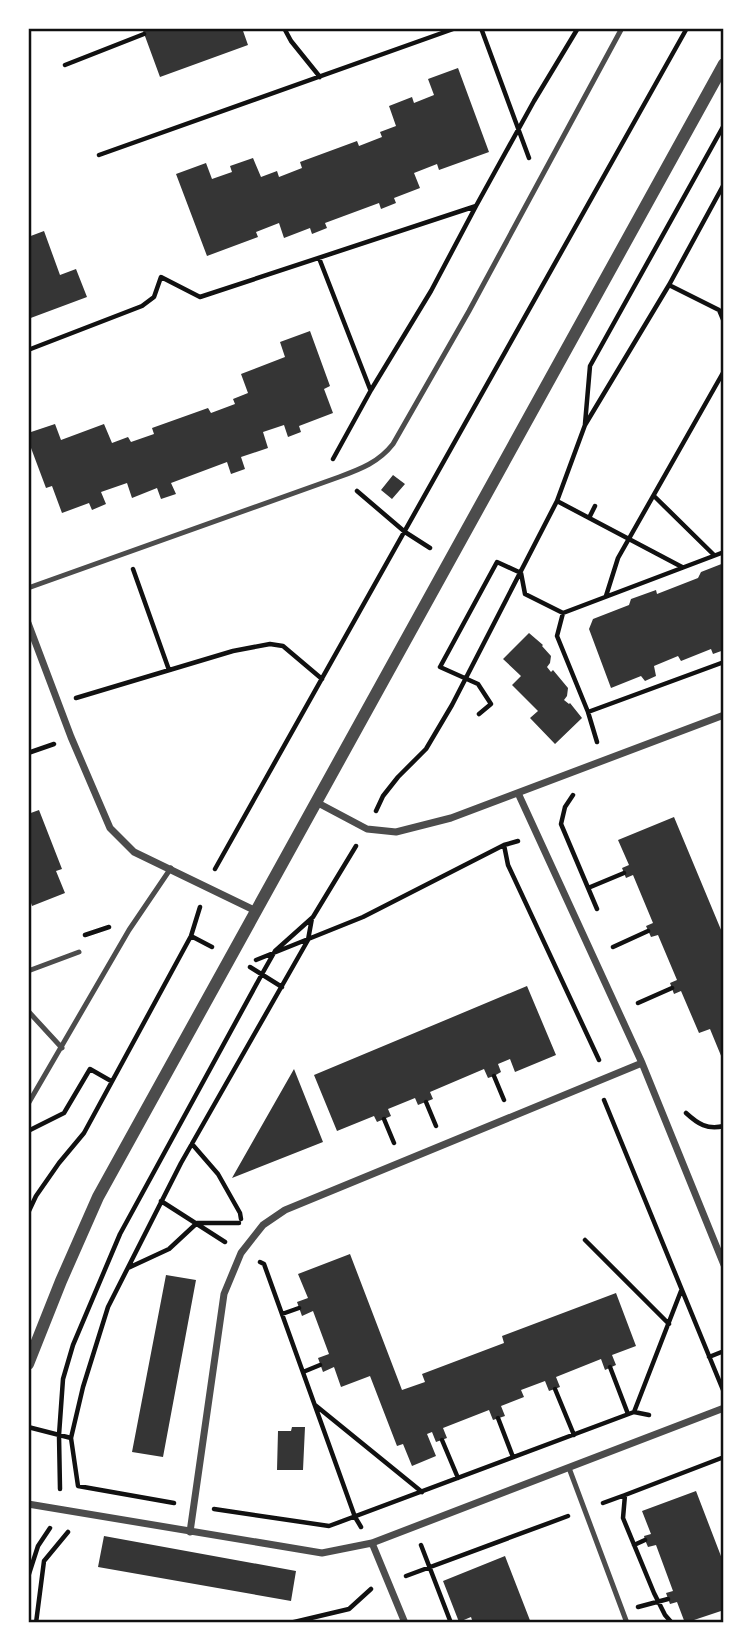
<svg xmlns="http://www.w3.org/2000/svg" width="752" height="1651" viewBox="0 0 752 1651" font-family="Lato,sans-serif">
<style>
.building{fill:#353535}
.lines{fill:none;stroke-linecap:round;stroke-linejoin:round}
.path{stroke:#111;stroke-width:4.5}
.service{stroke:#4c4c4c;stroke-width:5}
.minor{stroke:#4c4c4c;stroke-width:7}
.tertiary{stroke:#4c4c4c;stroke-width:12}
.neatline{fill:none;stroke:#111;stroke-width:2.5}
</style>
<rect width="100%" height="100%" fill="#fff"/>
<!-- building -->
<path class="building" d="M142,28H242L248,45L160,77Z
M458,68L489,152L439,170L437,164L414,173L420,188L394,198L396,203L381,209L379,203L325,223L327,228L312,234L310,228L284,238L279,223L256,232L258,237L207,256L176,174L206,163L212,179L232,172L230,166L253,158L261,177L277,171L279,177L302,168L300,162L357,141L359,146L382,137L380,132L396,126L389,106L412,97L414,103L434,95L428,79Z
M44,231L60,275L76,269L87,297L28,319V237Z
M310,331L330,386L324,389L333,413L299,426L301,432L288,437L284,425L263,432L268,448L241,457L245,469L231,474L227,462L171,483L176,494L161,499L157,488L132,498L127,483L101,492L106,504L92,510L89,503L62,513L52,486L46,488L28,440V433L55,424L61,440L104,424L112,443L128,437L131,442L154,434L152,428L208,408L211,413L235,404L233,399L248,393L241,374L285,357L280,342Z
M393,475L405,484L392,499L381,490Z
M724,563V650L713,654L711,649L681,661L678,656L654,666L656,676L645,681L641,676L611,688L589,629L593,619L629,605L631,599L656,590L657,594L698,578L701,572Z
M529,633L543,645L542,646L551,656L550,663L547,667L551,672L553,670L568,688L567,696L564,700L569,704L570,703L582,718L555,744L530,718L538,711L512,685L521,676L503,659Z
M39,810L62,869L56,871L65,893L32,906L30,900H28V814Z
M674,817L724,937V1063L710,1029L699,1033L681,991L674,994L670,983L677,980L658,935L651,937L646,926L653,923L633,875L626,878L622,868L629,865L618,840Z
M527,986L556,1055L515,1072L510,1059L498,1064L501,1072L494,1076L488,1078L484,1069L430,1092L433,1099L418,1105L415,1098L388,1109L391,1116L377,1122L374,1116L337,1131L314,1075Z
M294,1069L323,1142L232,1178Z
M350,1254L402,1390L425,1382L422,1374L504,1343L502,1336L616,1293L636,1346L612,1355L616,1365L605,1370L601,1359L556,1377L560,1387L549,1391L545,1381L521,1390L524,1397L501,1406L505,1416L493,1420L489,1410L443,1428L447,1438L436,1442L432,1432L427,1434L436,1456L412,1466L403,1444L397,1446L370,1376L341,1387L334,1367L323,1372L318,1358L329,1354L313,1311L302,1316L297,1302L308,1298L298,1274Z
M166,1275L196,1280L163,1457L132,1452Z
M292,1427H305L303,1470H277L278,1431H291Z
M696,1491L724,1564V1610L685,1623L677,1602L670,1604L666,1593L673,1591L656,1545L648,1547L645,1540L644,1536L651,1534L642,1511Z
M104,1536L296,1571L291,1601L98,1567Z
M505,1556L531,1623H473L471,1617L459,1622L443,1581Z"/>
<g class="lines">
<!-- path -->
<path class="path" d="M284,28L291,41L320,77
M481,28L529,158
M65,65L144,34
M99,155L456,28
M476,206L534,101L578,28
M319,258L370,389
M669,285L719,310L724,322
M28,350L142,306L154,297L161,277L200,297L476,206L431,291L371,390L333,459
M585,424L590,366L724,125
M357,491L405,532L430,548
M654,496L714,555
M557,501L682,567
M589,518L595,506
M133,569L169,670
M606,596L618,558L724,371
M563,613L557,636L588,712L724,662
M76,698L233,651L270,644L283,646L322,679
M588,712L597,742
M479,714L491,704L478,684L440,667L497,562L521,573L525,594L563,613L724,552
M28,753L54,744
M573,795L565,807L561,824L597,909
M376,811L383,796L398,777L426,749L452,705L557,501L585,425L669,285L724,184
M504,845L508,865L599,1060
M215,869L687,28
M588,888L624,873
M85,935L109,927
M191,936L212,947
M613,947L648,931
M256,960L363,917L504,845L518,841
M250,967L282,987
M638,1003L672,988
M494,1076L504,1100
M604,1100L723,1390
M426,1102L436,1126
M686,1113C698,1124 707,1130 724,1126
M384,1119L394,1143
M28,1131L64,1113L90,1069L111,1081
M192,1144L218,1174L240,1213L241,1219
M161,1201L225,1242
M28,1213L36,1196L59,1163L84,1133L191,936L200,907
M585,1240L669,1324
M260,1262L264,1264L355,1517L361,1527
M128,1268L169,1249L197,1223H239
M282,1314L299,1308
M709,1357L724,1351
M610,1367L628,1414
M303,1372L320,1365
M555,1389L574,1435
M315,1405L422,1492
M649,1415L634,1412L681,1291
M498,1418L513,1457
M28,1427L71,1438
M442,1440L458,1478
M60,1489L59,1435L63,1379L73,1345L120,1234L262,974L275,951L313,917L356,846
M625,1495L724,1457
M174,1503L78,1486L71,1438L83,1387L108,1307L181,1163L308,940L312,918
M603,1503L625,1495L623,1518L654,1593L665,1615L672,1623
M214,1509L329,1526L634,1412
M421,1545L451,1623
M634,1545L645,1540
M406,1576L568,1516
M28,1577L38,1546L50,1528
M638,1607L668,1599
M36,1623L44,1561L68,1532
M290,1623L349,1609L371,1589"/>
<!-- service -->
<path class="service" d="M28,588L339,477C361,469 379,462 393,444L469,311L622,28
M28,971L79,952
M28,1011L62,1048
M28,1104L129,930L171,868
M569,1468L627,1623"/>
<!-- minor -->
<path class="minor" d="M28,623L71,737L110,828L134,852L256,911
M518,793L642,1063L724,1265
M318,803L367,829L396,832L451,818L724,715
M28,1504L322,1553L372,1543L724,1408
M190,1532L224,1294L241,1253L263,1225L285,1210L642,1063
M372,1543L405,1623"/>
<!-- tertiary -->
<path class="tertiary" d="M28,1364L61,1281L98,1197L724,64"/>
</g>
<!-- border -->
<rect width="752" height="1651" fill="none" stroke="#ffffff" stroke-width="60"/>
<rect x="30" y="30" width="692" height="1591" class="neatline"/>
</svg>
